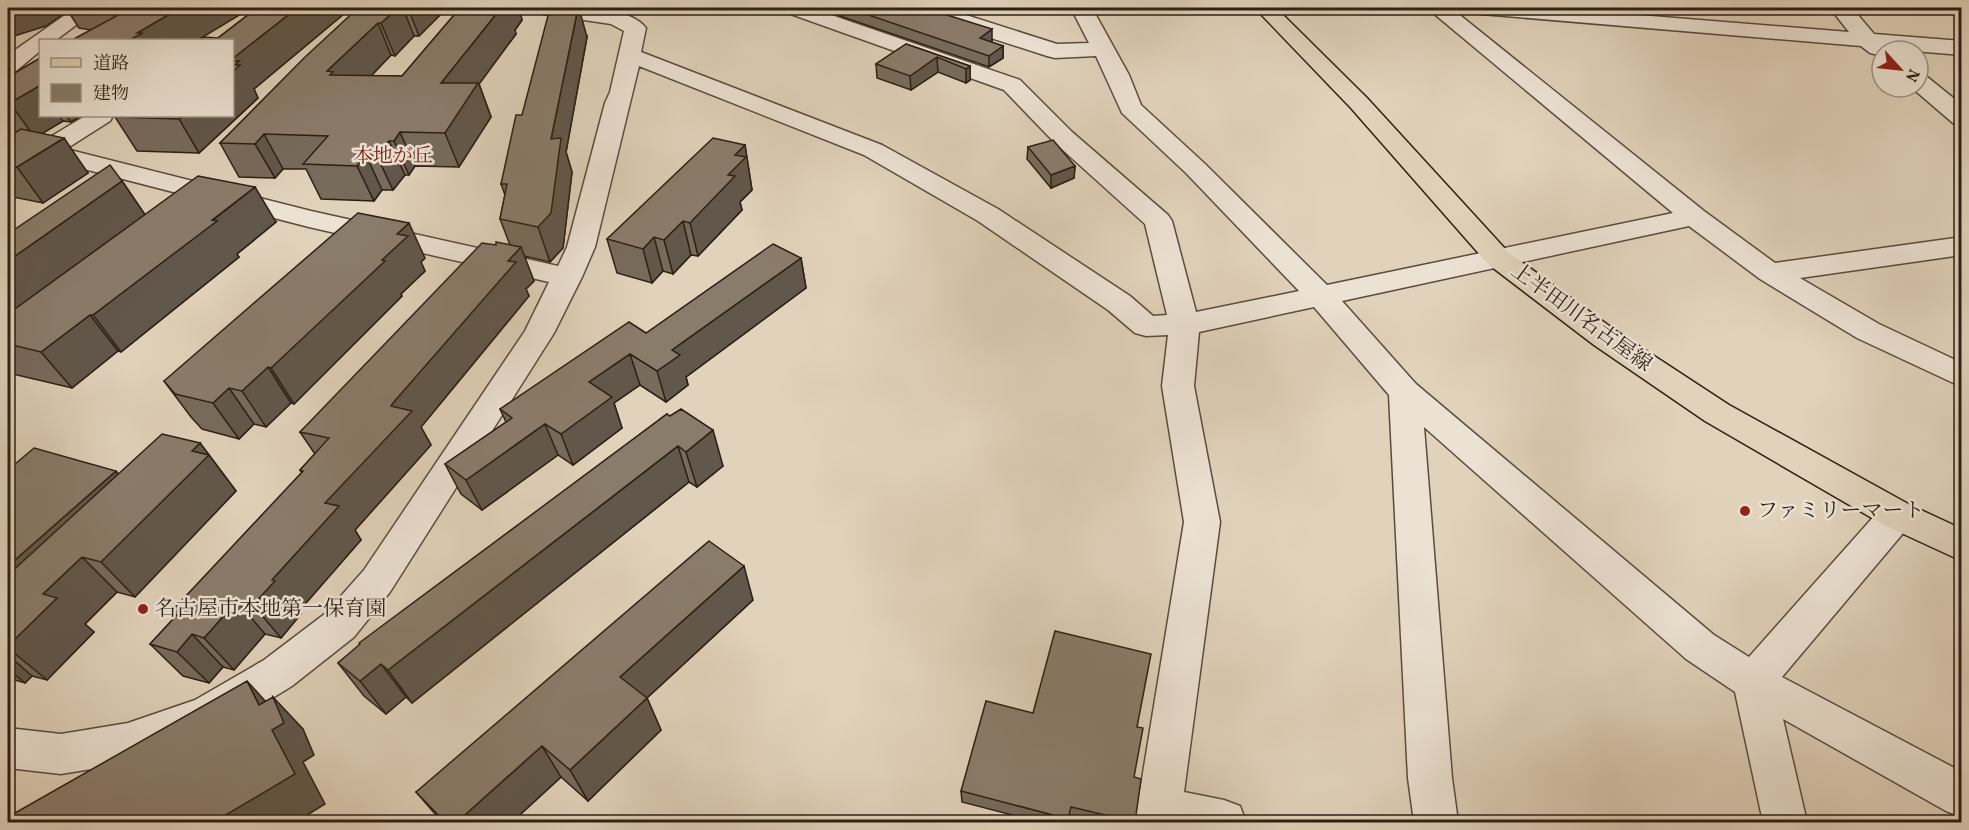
<svg xmlns="http://www.w3.org/2000/svg" width="1969" height="830" viewBox="0 0 1969 830" font-family="Vollkorn,'Noto Serif JP',serif">
<style>
.lines{fill:none;stroke-linecap:round;stroke-linejoin:round}
.minor-casing{stroke:#594c3e;stroke-width:3}
.major-casing{stroke:#2c1f15;stroke-width:3}
.minor{fill:#ece2d3;fill-rule:evenodd}
.major{fill:#e1d2bb;fill-rule:evenodd}
.wall{fill:#776b5c;stroke:#2c1f15;stroke-width:1.5}
.shaded-wall{fill:#61574b;stroke:#2c1f15;stroke-width:1.5}
.building{fill:#8a7c6b;stroke:#2c1f15;stroke-width:1.5}
.poi-dot{fill:#8f2418;stroke:#ece2d3;stroke-width:2}
.labels{text-anchor:middle;dominant-baseline:central;stroke-width:5;stroke-linejoin:round;paint-order:stroke}
.far-quarter-label{font-size:20px;fill:#7a1f14;stroke:#ece2d3}
.street-label{font-size:21px;fill:#2c1f15;stroke:#ece2d3}
.poi-label{font-size:21px;fill:#2c1f15;stroke:#ece2d3;text-anchor:start}
</style>
<rect width="100%" height="100%" fill="#e1d2bb"/>
<filter id="stains"><feTurbulence type="fractalNoise" baseFrequency=".00333" numOctaves="4"/><feColorMatrix values="0 0 0 0 .2 0 0 0 0 .09 0 0 0 0 .02 0 0 0 .5 -.17"/></filter>
<radialGradient id="worn" r=".72"><stop offset=".6" stop-color="#630" stop-opacity="0"/><stop offset="1" stop-color="#630" stop-opacity=".3"/></radialGradient>
<g class="lines">
<!-- minor casing -->
<g class="minor-casing">
<path id="minor" d="M75,8H99L56,40H40V51L16,71L8,73V55Z
M532,8C559,5 629,4 646,28L641,52L882,145L998,209L1130,296L1153,316L1167,315L1145,224L1054,142L1004,90L785,12L782,8H811L1020,80L1072,132L1168,215L1172,221L1196,312L1299,291L1186,173L1122,113L1096,56L1055,58L1047,56L929,18L924,8H944L1057,44L1089,43L1071,8H1092L1129,75L1141,105L1204,163L1327,285L1673,213L1432,12L1429,8H1451L1704,211L1775,263L1962,237V255L1800,278L1879,324L1962,363V387L1857,338L1760,279L1689,226L1342,301L1416,384L1714,635L1749,657L1884,505L1897,501L1910,505L1915,515L1910,525L1782,677L1962,772V817L1946,811L1783,719L1807,822H1763L1735,692L1686,659L1424,427L1452,778L1458,822H1414L1408,778L1389,395L1314,307L1199,332L1194,386L1220,522L1184,792L1224,800L1240,806L1246,822H1135L1184,522L1162,386L1168,335L1146,336L1135,333L1108,310L978,221L864,155L639,66L595,247L582,277L554,333L390,592L354,637L292,686L223,728L128,763L61,774L8,768V728L61,734L128,723L195,700L264,660L326,613L364,570L525,331L549,282L309,227L49,160L17,180L8,182V163L25,153L8,147V132L42,142L85,116H113L110,121L66,149L311,211L558,266L567,247L605,103L610,92L624,31L611,24L543,14L536,12Z
M1470,8H1552L1849,32L1830,8H1852L1874,34L1962,41V55L1889,49L1878,55L1870,53L1861,46L1481,14L1474,12Z
M1918,74L1926,76L1962,105V125L1953,123L1911,87H1918Z"/>
</g>
<!-- major casing -->
<g class="major-casing">
<path id="major" d="M1255,8H1276L1367,98L1508,252L1616,331L1729,405L1910,505L1962,529V561L1884,525L1705,421L1594,345L1488,264L1351,108Z"/>
</g>
<!-- minor -->
<use href="#minor" class="minor"/>
<!-- major -->
<use href="#major" class="major"/>
</g>
<!-- wall -->
<path class="wall" d="M66,8H251L91,30L79,28Z
M257,8H351L254,89L258,98L199,153L137,151L115,117Z
M358,8H447L419,36H414L395,56L391,55L371,76H402L460,8H519L522,20L515,30L516,34L479,84L491,117L459,167L415,166L409,175H405L393,190H382L374,201L321,199L306,169H283L275,178L239,177L220,143Z
M825,8H927L928,9L992,41L991,42L1003,46V58L989,67L834,14Z
M587,37L566,152L572,172L563,248L550,262L524,256L534,281L526,289L529,296L421,427L431,445L355,530L361,540L299,611L301,614L281,638L265,634L234,670L223,667L209,683L183,676L150,644L174,618L170,613L302,473L300,470L315,454L300,432L496,245H510L500,219L505,195L501,184L522,115Z
M906,44L970,66V80L966,83L938,72L911,90L877,78L876,64Z
M40,58V116H81L71,122L63,121L42,133L88,173L43,203L8,196V137L15,132L8,130V77Z
M745,145L752,190L740,202L742,210L698,256L691,255L673,274L663,271L652,283L617,273L607,239Z
M1028,147L1075,166L1074,178L1051,188L1027,159Z
M122,181L145,215L276,222L237,254L239,257L121,352L118,351L72,388L9,373L8,372V234Z
M425,258L421,262L425,271L401,294L402,296L294,404L291,403L266,427L254,424L239,439L202,429L191,417L164,381Z
M801,258L806,288L686,377L688,385L666,402L640,385L614,403L622,428L573,465L558,455L482,510L461,494L445,464L506,422L500,409Z
M667,414L723,466L697,487L689,482L412,703L406,697L386,714L364,696L338,663Z
M200,443L236,491L135,597L117,592L85,624L94,632L47,680L32,676L25,683L8,678V470L119,474Z
M753,600L647,698L661,730L588,801L561,777L512,822H442L416,792Z
M1033,713L1137,727L1134,777L1135,822H1086L1069,818L1068,822H1039L962,802L961,791Z"/>
<!-- shaded-wall -->
<path class="shaded-wall" d="M8,8H64L66,12L46,26L8,38Z
M180,8H251L198,40H129L137,33Z
M297,8H351L254,89L258,98L199,153L179,119L183,116H232V59Z
M398,8H403L414,36L395,56L381,23Z
M408,8H447L419,36Z
M501,8H519L522,20L515,30L516,34L479,84L491,117L459,167L445,133L441,83Z
M578,8H579L587,37L566,152L572,172L563,248L550,262L538,227L551,139Z
M378,23L391,55L347,101L327,71Z
M992,29V41L980,49V38Z
M1003,46V58L989,67V56Z
M937,57L938,72L911,90L910,76Z
M970,66V80L966,83V69Z
M39,86L40,88V116H59L63,121L35,138L10,103Z
M66,116H81L71,122Z
M400,132L415,166L409,175L394,141Z
M264,134L283,169L275,178L255,144Z
M64,138L88,173L43,203L17,167Z
M389,141L405,175L393,190L377,156Z
M745,145L752,190L740,202L742,210L698,256L690,223L735,155Z
M366,155L382,190L374,201L357,166Z
M1075,166L1074,178L1051,188V175Z
M122,181L146,216L8,318V261Z
M255,187L276,222L237,254L239,257L121,352L93,315Z
M683,221L691,255L673,274L664,240Z
M409,223L425,258L421,262L425,271L401,294L402,296L294,404L271,368L382,260L397,234Z
M654,237L663,271L652,283L643,249Z
M521,247L534,281L526,289L529,296L421,427L431,445L355,530L361,540L299,611L301,614L281,638L253,605L325,503L393,403L508,261Z
M801,258L806,288L686,377L688,385L666,402L657,371L672,350Z
M90,315L118,351L72,388L41,352Z
M630,354L640,385L614,403L622,428L573,465L561,434L589,382Z
M268,367L291,403L266,427L242,391Z
M229,388L254,424L239,439L213,403Z
M545,424L558,455L482,510L466,480Z
M713,430L723,466L697,487L686,452Z
M200,443L236,491L135,597L101,562L192,451Z
M678,446L689,482L412,703L388,670Z
M116,471L123,479L8,581V566Z
M82,557L117,592L85,624L94,632L47,680L8,648V646L43,594Z
M744,566L753,600L635,709L620,677Z
M237,601L265,634L234,670L204,638Z
M192,634L223,667L209,683L177,652Z
M8,655L32,676L25,683L8,669Z
M381,664L406,697L386,714L360,681Z
M247,681L277,714L273,697L303,729L314,755L303,762L325,804L296,822H214L259,705Z
M647,698L661,730L588,801L570,770Z
M542,746L561,777L512,822H457Z"/>
<!-- building -->
<path class="building" d="M131,8H180L137,33H143L129,40H72Z
M257,8H297L232,59V40H200L204,37L218,38Z
M358,8H398L381,23H378L327,71L333,72L330,75L402,76L460,8H501L441,83H478L445,133L400,132L394,141H389L377,156L366,155L357,166L303,164L328,136L264,134L255,144L220,143L304,58Z
M550,8H578L551,139L561,138L551,213L538,227L500,219L507,184H501L516,115H522Z
M848,8H927L928,9L992,29L980,38L1003,46L989,56Z
M906,44L970,66L966,69L937,57L910,76L876,64Z
M40,58V86H39L10,103L8,102V77Z
M232,61H239L235,65H240L232,72Z
M116,116H183L179,119L115,117Z
M21,129L64,138L17,167L8,165V137Z
M713,138L745,145L735,155L746,157L728,175L735,176L690,223L683,221L664,240L654,237L643,249L607,239Z
M1053,140L1075,166L1051,175L1028,147Z
M110,165L122,181L8,261V234Z
M198,176L255,187L212,220L217,221L93,315H90L41,352L8,344V314Z
M358,213L409,223L397,234L408,236L382,260L385,261L271,368L268,367L242,391L229,388L213,403L175,394L164,381Z
M496,242L521,247L508,261L516,262L393,403L391,406L412,411L325,503L339,506L272,580L275,581L253,605L237,601L204,638L192,634L177,652L150,644L177,615L170,613L303,471L300,470L329,438L300,432L482,243L496,245Z
M773,244L801,258L672,350L680,355L657,371L630,354L589,382L612,397L561,434L545,424L466,480L445,464L512,418L500,409L629,322L646,333Z
M681,409L713,430L686,452L678,446L388,670L381,664L360,681L338,663L360,644L359,643L667,414L670,416Z
M162,434L200,443L192,451L209,455L101,562L82,557L43,594L57,598L8,646V575Z
M34,448L116,471L8,566V470Z
M709,541L744,566L620,677L647,698L570,770L542,746L457,822H445L416,792Z
M1055,631L1151,654L1137,727L1143,728L1134,777L1141,779L1135,822L1071,807L1068,819L961,791L986,701L1033,713Z
M247,681L259,705L273,697L284,723L272,730L295,774L214,822H8V817Z"/>
<!-- markers -->
<g class="poi-dot">
<circle cx="1745" cy="511" r="6"/>
<circle cx="143" cy="609" r="6"/>
</g>
<g class="labels">
<!-- far-quarter labels -->
<g class="far-quarter-label">
<text x="393" y="157">本地が丘</text>
</g>
<!-- street labels -->
<g class="street-label">
<text transform="translate(1581 318) rotate(36)">上半田川名古屋線</text>
</g>
<!-- poi labels -->
<g class="poi-label">
<text x="1757" y="511">ファミリーマート</text>
<text x="155" y="609">名古屋市本地第一保育園</text>
</g>
</g>
<!-- margin -->
<rect width="1969" height="830" fill="none" stroke="#e1d2bb" stroke-width="30"/>
<rect x="9" y="9" width="1951" height="812" fill="none" stroke="#2c1f15" stroke-width="3"/>
<rect x="15" y="15" width="1939" height="800" fill="none" stroke="#2c1f15" stroke-width="1.5"/>
<!-- legend -->
<rect x="39" y="39" width="195" height="78" fill="#ece2d3" stroke="#9f9487" stroke-width="1.5"/>
<rect x="51" y="58" width="30" height="9" fill="#e1d2bb" stroke="#9f9487" stroke-width="1.5"/>
<text x="93" y="69" font-size="18" fill="#2c1f15">道路</text>
<rect x="51" y="84" width="30" height="18" fill="#8a7c6b" stroke="#9f9487" stroke-width="1.5"/>
<text x="93" y="99" font-size="18" fill="#2c1f15">建物</text>
<!-- north arrow -->
<g transform="translate(1900 69) rotate(117)"><circle r="28" fill="#ece2d3" stroke="#9f9487" stroke-width="1.5"/>
<path d="M0-4.5L10 22L0 15L-10 22Z" fill="#8f2418"/>
<text y="-9" font-size="16" font-weight="bold" text-anchor="middle" fill="#2c1f15">N</text>
</g>
<rect width="100%" height="100%" filter="url(#stains)"/>
<rect width="100%" height="100%" fill="url(#worn)"/>
</svg>
